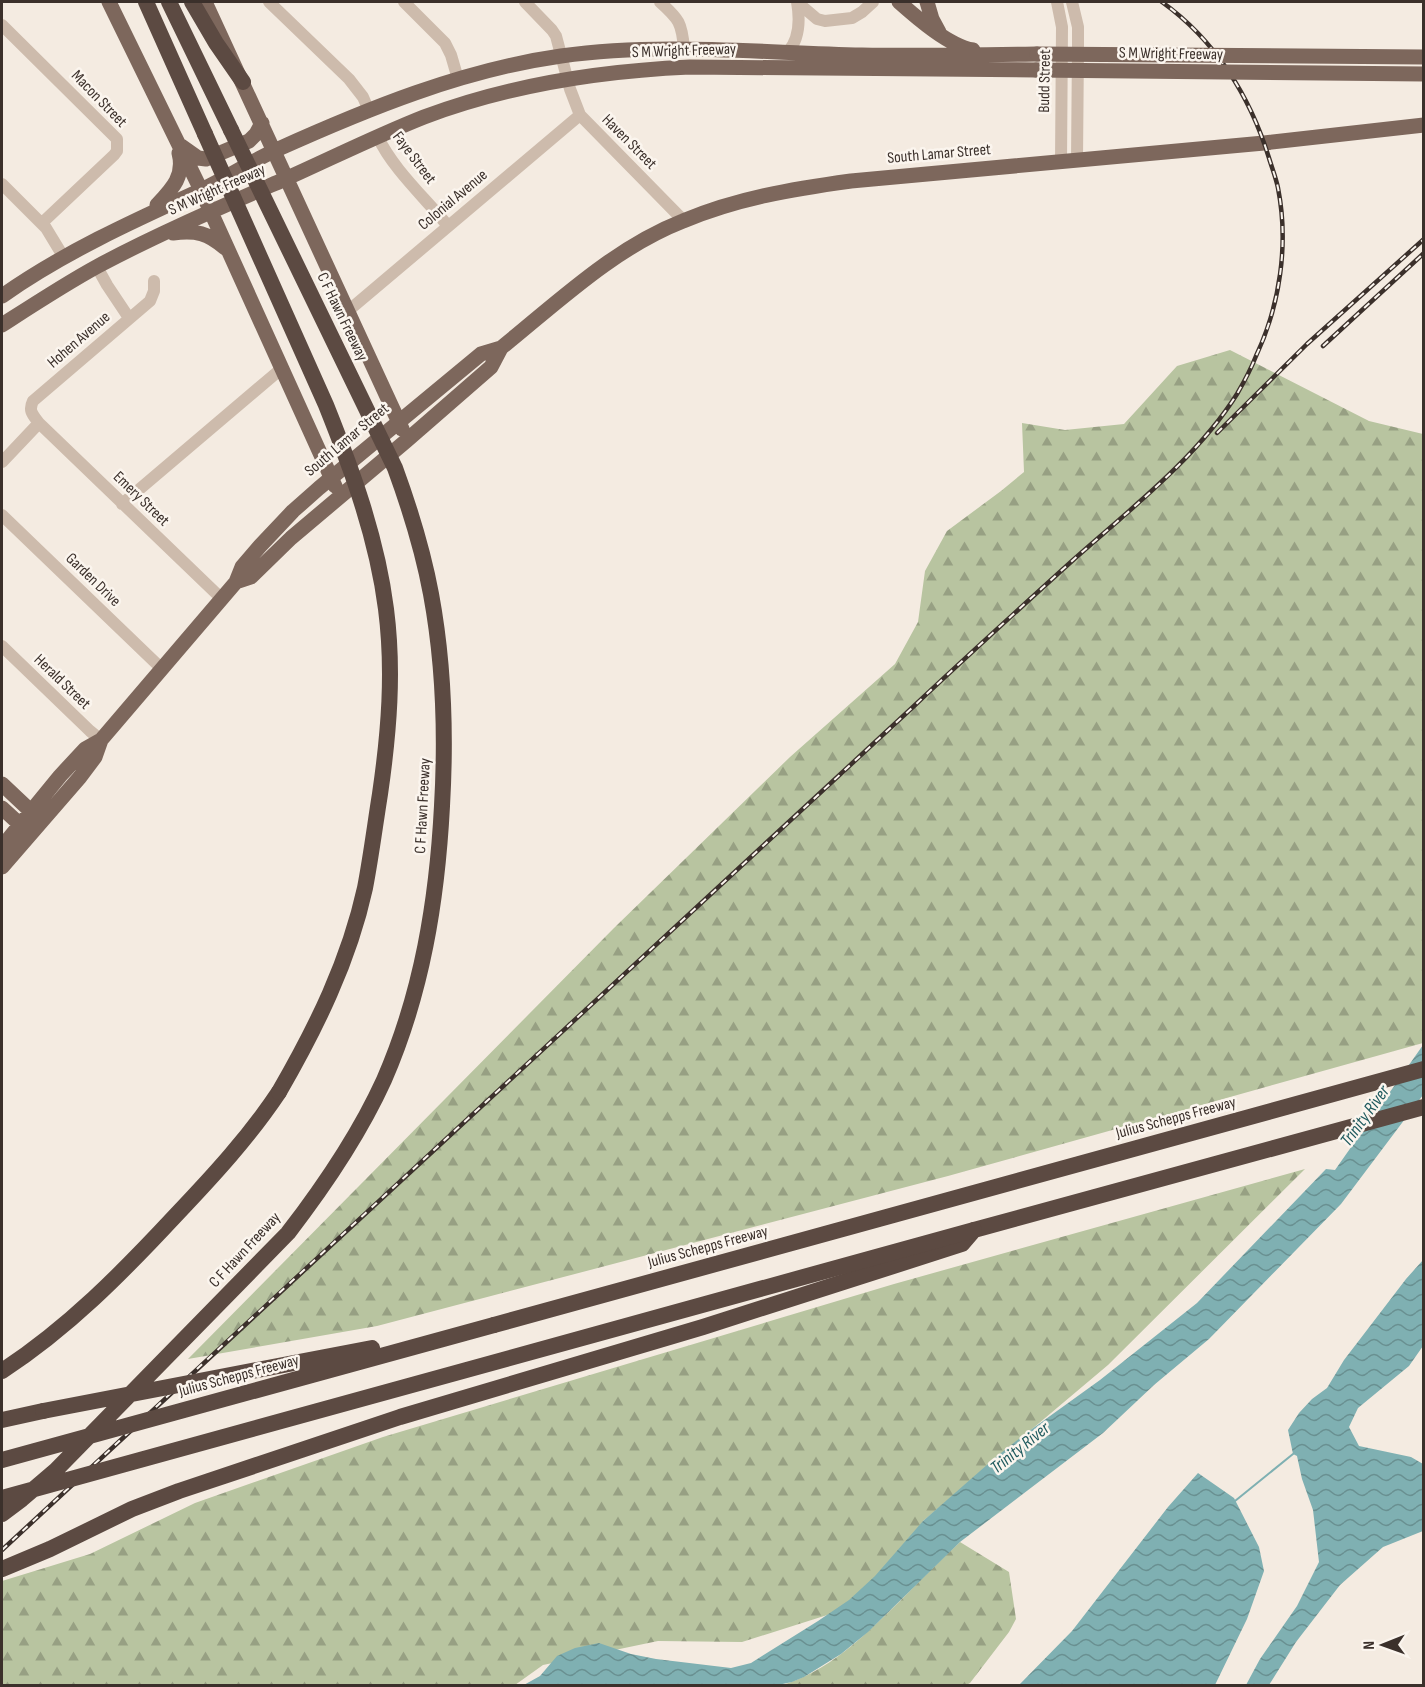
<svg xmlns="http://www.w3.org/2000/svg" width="1425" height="1687" viewBox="0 0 1425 1687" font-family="'Sofia Sans Condensed',sans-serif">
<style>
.forest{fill:url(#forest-firs)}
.water{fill:url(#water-waves)}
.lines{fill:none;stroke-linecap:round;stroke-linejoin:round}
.stream{stroke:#7fb0b2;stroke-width:2}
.minor{stroke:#cdbbac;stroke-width:12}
.major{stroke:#7d675c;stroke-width:15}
.highway{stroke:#5c4a42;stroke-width:16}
.rail-casing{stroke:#3b302b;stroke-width:4.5}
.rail{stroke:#fbf5ee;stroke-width:2;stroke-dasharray:7;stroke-linecap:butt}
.major-bridge{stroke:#7d675c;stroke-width:15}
.highway-bridge{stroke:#5c4a42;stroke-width:16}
.labels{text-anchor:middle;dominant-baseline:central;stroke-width:5;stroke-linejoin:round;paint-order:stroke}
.street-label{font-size:16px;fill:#3b302b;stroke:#fbf5ee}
.water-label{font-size:18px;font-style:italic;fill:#1f5a5e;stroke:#fbf5ee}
</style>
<defs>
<pattern id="forest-firs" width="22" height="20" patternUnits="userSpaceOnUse" patternTransform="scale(1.5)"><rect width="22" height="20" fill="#b8c4a0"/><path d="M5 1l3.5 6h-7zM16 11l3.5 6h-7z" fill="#97a083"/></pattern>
<pattern id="water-waves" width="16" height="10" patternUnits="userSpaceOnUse" patternTransform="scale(1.5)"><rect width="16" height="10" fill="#7fb0b2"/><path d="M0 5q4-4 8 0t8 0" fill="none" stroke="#699091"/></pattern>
</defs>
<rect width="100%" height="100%" fill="#f4ebe1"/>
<!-- forest -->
<path class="forest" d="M1230,350L1369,421L1423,434V1043L948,1176L377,1326L188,1359L614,928L790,757L895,664L918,622L925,571L947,531L1001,491L1024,472L1022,423L1065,430L1124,424L1177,366Z
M1305,1169L1108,1365L923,1521L900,1570L843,1610L742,1642L658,1641L543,1665L515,1685L2,1686V1581L90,1554L195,1503L383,1437L894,1284Z
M960,1542L1009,1572L1016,1619L1009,1632L970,1683L964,1686H778C827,1674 866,1634 901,1600C920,1580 940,1561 960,1542Z"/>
<!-- water -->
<path class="water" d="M1423,1045V1095L1341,1204L1209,1339L1154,1385L1103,1433L960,1542L868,1632L841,1654L804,1677L792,1682L778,1685L522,1686L540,1676L557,1656L575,1648L599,1643L631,1654L656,1659L731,1668L751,1663L818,1621L849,1600L875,1576L923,1521L996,1457L1025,1434L1100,1380L1197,1303L1326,1169L1335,1170Z
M1423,1260V1346L1409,1366L1358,1408L1349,1427L1359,1446L1411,1457L1423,1464V1531L1383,1547L1340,1585L1296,1642L1269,1685H1246L1260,1659L1297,1606L1319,1562L1313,1510L1302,1479L1297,1456L1293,1454L1288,1430L1299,1413L1312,1399L1327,1388L1344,1360L1367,1330L1406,1279Z
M1198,1473L1234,1498L1259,1547L1264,1571L1247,1619L1215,1685H1019L1072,1631L1168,1507Z"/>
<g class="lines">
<!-- stream -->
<path class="stream" d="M1235,1501L1293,1454"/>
<!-- minor -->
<path class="minor" d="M269,2L349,79L363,97L369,111
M404,2L445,43L451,55L458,79
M525,2L552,30L556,36L570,89L580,115L683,220
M660,2C679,19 682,23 684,49
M797,2L817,19L825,21L852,18L862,12L873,2
M1057,2L1062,27L1061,162
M1072,2L1078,27V46L1077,160
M2,25L117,139V151L114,155L42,223
M788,52C800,38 800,19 797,2
M378,137C392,168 426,199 448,226
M2,184L46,228L63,256
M97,267L107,285L129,318
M154,281V291L150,301L33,401C28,411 33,415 39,423L222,599
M348,311L580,115
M2,462L39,423
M122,504L281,369
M2,515L162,669
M2,646L90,731L101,740"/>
<!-- major -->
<path class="major" d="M109,2L201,190L335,486
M205,2L402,429
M899,2C917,18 949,46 973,50
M927,2L932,19L939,32
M181,146L198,158L206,159L249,141L256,134L262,123
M157,205C172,189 185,176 179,153
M173,233C196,230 208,233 225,248
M2,296C63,253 131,222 199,191C225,179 250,162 276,150C367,109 462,70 561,56C661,42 762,53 862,55C920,56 978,55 1037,54
M2,325C33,305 65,284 98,266C158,234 221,207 283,180C330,159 376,136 424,117C509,85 599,71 690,67L1036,70
M501,348C558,302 614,248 683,221C738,198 793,189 851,181L1264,143L1424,125
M2,784L37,817
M2,808L26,830
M2,847L60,776L85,749L101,740
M2,867L80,777L95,757L101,740L236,582L242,567L260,546L293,511L319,488L481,354L501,348L491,367L406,441L291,538L251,577L236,582"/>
<!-- highway -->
<path class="highway" d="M146,2L205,134
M169,2L231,130
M192,2L216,43L243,82
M494,1325L1424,1069
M2,1371C68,1328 122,1273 176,1215C213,1176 249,1137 279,1092
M2,1420L43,1411
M2,1569L50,1549L132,1509L179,1491L400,1417L703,1327L962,1244L974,1230L1424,1107"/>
<!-- rail casing -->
<g class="rail-casing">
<path id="rail" d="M1323,346L1424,253
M1217,433L1307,344L1424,239
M2,1550C305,1268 610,988 914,706C966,657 1019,609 1072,561C1128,511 1197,458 1237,394C1244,382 1251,369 1256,356C1280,305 1289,244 1278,188C1276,178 1272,168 1269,158C1250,96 1215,40 1162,2"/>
</g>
<!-- rail -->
<use href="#rail" class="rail"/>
<!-- major-bridge -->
<path class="major-bridge" d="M1037,54L1424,57
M1036,70L1424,74"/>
<!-- highway-bridge -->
<path class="highway-bridge" d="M205,134L326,405C352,470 377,538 386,609C394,671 389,732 380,794C375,825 371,857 365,888C349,961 316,1028 279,1092
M43,1411L372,1348
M2,1460L494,1325
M2,1498L974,1230
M2,1514L22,1499L56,1470L288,1233C325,1185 359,1135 384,1080C422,993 437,901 442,806C446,736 444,664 431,594C423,551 410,509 395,468L231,130"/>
</g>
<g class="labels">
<!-- street labels -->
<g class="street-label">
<text transform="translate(684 51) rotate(-2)">S M Wright Freeway</text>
<text transform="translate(1171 54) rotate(1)">S M Wright Freeway</text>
<text transform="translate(1045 81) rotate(-89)">Budd Street</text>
<text transform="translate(99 99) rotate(46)">Macon Street</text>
<text transform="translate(629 142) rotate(45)">Haven Street</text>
<text transform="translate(939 154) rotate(-5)">South Lamar Street</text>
<text transform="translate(414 158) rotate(53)">Faye Street</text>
<text transform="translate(217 190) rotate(-24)">S M Wright Freeway</text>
<text transform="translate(453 200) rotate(-40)">Colonial Avenue</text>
<text transform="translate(342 317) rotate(64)">C F Hawn Freeway</text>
<text transform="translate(79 340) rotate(-41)">Hohen Avenue</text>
<text transform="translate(347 440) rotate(-40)">South Lamar Street</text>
<text transform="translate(141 499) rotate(44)">Emery Street</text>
<text transform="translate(93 580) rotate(44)">Garden Drive</text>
<text transform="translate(62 682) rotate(44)">Herald Street</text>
<text transform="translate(423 806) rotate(-87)">C F Hawn Freeway</text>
<text transform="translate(1176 1118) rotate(-15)">Julius Schepps Freeway</text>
<text transform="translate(708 1247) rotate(-15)">Julius Schepps Freeway</text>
<text transform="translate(245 1250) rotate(-47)">C F Hawn Freeway</text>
<text transform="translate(239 1376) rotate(-15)">Julius Schepps Freeway</text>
</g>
<!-- water labels -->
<g class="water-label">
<text transform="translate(1365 1116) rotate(-54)">Trinity River</text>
<text transform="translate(1020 1448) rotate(-39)">Trinity River</text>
</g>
</g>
<!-- border -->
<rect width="1425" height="1687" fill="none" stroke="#3b302b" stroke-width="6"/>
<!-- north arrow -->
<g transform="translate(1383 1645) rotate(269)" stroke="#fbf5ee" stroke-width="4.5" paint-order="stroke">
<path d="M0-4.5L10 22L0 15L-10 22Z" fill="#3b302b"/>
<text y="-9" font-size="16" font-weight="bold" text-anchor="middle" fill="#3b302b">N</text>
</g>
</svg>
